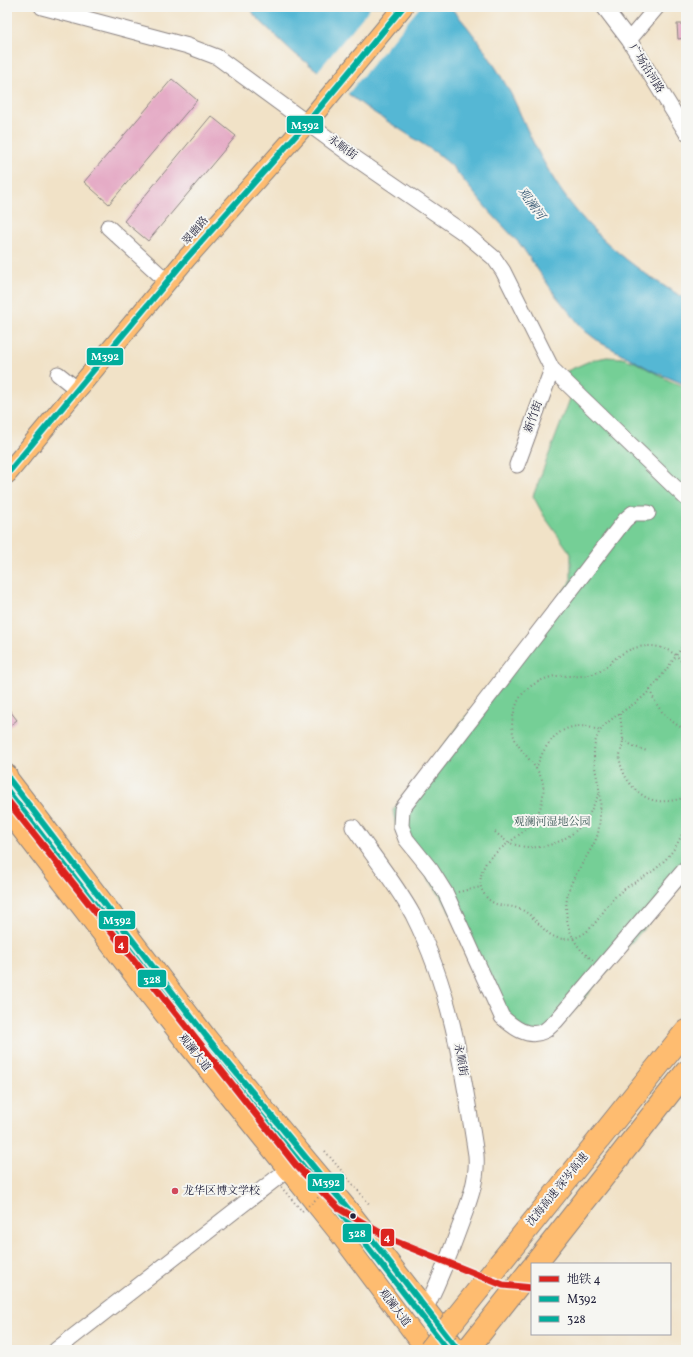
<svg xmlns="http://www.w3.org/2000/svg" width="693" height="1357" viewBox="0 0 693 1357" font-family="Vollkorn,'Noto Serif SC',serif">
<style>
.green{fill:#75cf96;stroke:#4c7868}
.water{fill:#55b7d4;stroke:#3c6c88}
.pier{fill:#f1e2c7}
.building{fill:#e5acc6}
.lines{fill:none;stroke-linecap:round;stroke-linejoin:round}
.minor-casing{stroke:#8a8281;stroke-width:17}
.major-casing{stroke:#8a8281;stroke-width:21}
.highway-casing{stroke:#8a8281;stroke-width:24}
.path{stroke:#8a8281;stroke-width:2;stroke-dasharray:1 3;stroke-linecap:butt}
.minor{stroke:#fff;stroke-width:15}
.major{stroke:#febc70;stroke-width:19}
.highway{stroke:#febc70;stroke-width:22}
.highway-bridge-casing{stroke:#8a8281;stroke-width:24;stroke-linecap:butt}
.path-bridge{stroke:#8a8281;stroke-width:2;stroke-dasharray:1 3;stroke-linecap:butt}
.highway-bridge{stroke:#febc70;stroke-width:22}
.bus-1-casing{stroke:#f6f6f2;stroke-width:9}
.bus-2-casing{stroke:#f6f6f2;stroke-width:9}
.bus-1{stroke:#01ad9c;stroke-width:6}
.bus-2{stroke:#01ad9c;stroke-width:6}
.metro-1-casing{stroke:#f6f6f2;stroke-width:10}
.metro-1{stroke:#dc241f;stroke-width:7}
.poi-dot{fill:#d1495b;stroke:#f6f6f2;stroke-width:1.5}
.bus-dot{fill:#22223b;stroke:#f6f6f2;stroke-width:1.5}
.labels{text-anchor:middle;dominant-baseline:central;stroke-width:4;stroke-linejoin:round;paint-order:stroke}
.street-label{font-size:11px;fill:#22223b;stroke:#f6f6f2}
.park-label{font-size:11px;fill:#3b5656;stroke:#f6f6f2}
.poi-label{font-size:11px;fill:#22223b;stroke:#f6f6f2;text-anchor:start}
.water-label{font-size:12px;font-style:italic;fill:#345671;stroke:#f6f6f2}
.line-badge{stroke:#f6f6f2;stroke-width:1.5}
.badge-label{font-size:11px;text-anchor:middle;font-weight:bold;fill:#fff}
</style>
<rect width="100%" height="100%" fill="#f6f6f2"/>
<filter id="ink" filterUnits="userSpaceOnUse"><feTurbulence type="fractalNoise" baseFrequency=".025" numOctaves="2"/><feDisplacementMap in="SourceGraphic" scale="8" xChannelSelector="R" yChannelSelector="G"/><feConvolveMatrix kernelMatrix="1 2 1 2 8 2 1 2 1" color-interpolation-filters="sRGB"/></filter>
<filter id="wash" filterUnits="userSpaceOnUse"><feTurbulence type="fractalNoise" baseFrequency=".012" numOctaves="4" result="noise"/><feDisplacementMap in="SourceGraphic" scale="16" xChannelSelector="R" yChannelSelector="G"/><feGaussianBlur stdDeviation="0.9" result="paint"/><feColorMatrix in="noise" values="0 0 0 0 0 0 0 0 0 0 0 0 0 0 0 0 0 1.4 0 .05"/><feComposite in="paint" operator="in"/></filter>
<g filter="url(#wash)">
<rect width="100%" height="100%" fill="#f1e2c7"/>
<!-- green -->
<path class="green" d="M607,357L622,358L635,362L670,381L686,387V880L612,965L551,1038L531,1041L522,1039L444,901L397,833L393,810L493,683L571,581V554L544,516L533,496L575,386L567,378V371L592,360Z"/>
<!-- water -->
<path class="water" d="M250,7H450C474,32 494,63 511,94C518,108 524,123 531,138C537,150 543,161 550,173C581,227 632,269 686,299V385L653,371L622,354L601,343L585,331L556,296L520,244L488,210L451,165L435,152L367,108L294,53L255,16Z"/>
<!-- pier -->
<path class="pier" d="M371,7H420L347,95L317,72Z"/>
<g id="blocks">
<!-- building -->
<path class="building" d="M677,24H686V38L678,39Z
M172,79L197,100L109,204L84,182Z
M211,116L236,136L148,241L124,221Z
M7,707L17,720L7,728Z"/>
</g>
</g>
<g filter="url(#ink)">
<use href="#blocks" fill-opacity="0" stroke="#8a8281" stroke-width="1"/>
<g class="lines">
<!-- minor casing -->
<g class="minor-casing">
<path id="minor" d="M42,7L188,46L217,57L355,158L467,235L494,258L503,271L552,369L686,498
M604,7L629,40L686,132
M629,40L657,7
M108,227L159,274
M58,374L78,390
M517,465L552,369
M648,513H633L625,520L402,809L401,826L406,839L431,870L446,894L502,1017C513,1027 528,1039 544,1031C548,1029 552,1024 556,1021L686,868
M353,827C373,856 396,884 413,915C452,992 463,1071 476,1155C478,1180 469,1202 460,1226C450,1254 439,1281 426,1308
M56,1350L287,1170"/>
</g>
<!-- major casing -->
<g class="major-casing">
<path id="major" d="M7,474L186,259L307,123L403,7
M7,774L9,779L206,1036L269,1114L349,1210L458,1350
M7,811L190,1048L337,1231L426,1350"/>
</g>
<!-- highway casing -->
<g class="highway-casing">
<path id="highway" d="M535,1264L686,1072
M479,1289L686,1031
M467,1350L532,1268"/>
</g>
<!-- path -->
<path class="path" d="M686,667C682,663 679,657 674,654C658,642 635,644 619,656C612,660 607,667 600,671C584,679 573,675 556,676C546,677 532,684 525,691C520,696 517,703 515,709C504,744 528,751 541,777C544,784 544,793 542,801C537,829 508,840 490,858C483,864 479,878 481,887C482,891 485,896 488,899C500,909 508,904 520,909C541,918 545,944 572,938C593,935 601,911 614,898C628,883 650,877 664,861C675,850 682,837 686,822
M650,690C657,709 668,721 686,730
M620,714C621,722 622,731 623,739C623,746 619,753 620,761C623,779 639,799 658,801C668,802 677,800 686,797
M686,739L684,764L686,780
M7,740L10,745
M623,740L635,747L647,751
M536,769C546,738 567,716 600,731
M495,832C500,836 505,841 510,843C537,854 568,843 585,821C591,813 594,803 599,794
M458,892L481,887
M593,960C568,944 560,911 571,884C578,868 589,855 596,839C599,833 599,825 600,818C600,810 601,802 600,794C597,774 588,750 600,731C611,715 636,706 649,691C663,676 674,658 686,642
M325,1151L345,1175"/>
<!-- minor -->
<use href="#minor" class="minor"/>
<!-- major -->
<use href="#major" class="major"/>
<!-- highway -->
<use href="#highway" class="highway"/>
<!-- highway-bridge casing -->
<g class="highway-bridge-casing">
<path id="highway-bridge" d="M430,1350L479,1289"/>
</g>
<!-- path-bridge -->
<path class="path-bridge" d="M281,1187L302,1211L345,1175L370,1205"/>
<!-- highway-bridge -->
<use href="#highway-bridge" class="highway-bridge"/>
<!-- bus-1 casing -->
<g class="bus-1-casing">
<path id="bus-1" d="M7,474L186,259L307,123L403,7
M7,774L9,779L206,1036L349,1210L458,1350"/>
</g>
<!-- bus-2 casing -->
<g class="bus-2-casing">
<path id="bus-2" d="M7,790L200,1041L343,1215L448,1350"/>
</g>
<!-- bus-1 -->
<use href="#bus-1" class="bus-1"/>
<!-- bus-2 -->
<use href="#bus-2" class="bus-2"/>
<!-- metro-1 casing -->
<g class="metro-1-casing">
<path id="metro-1" d="M7,800L296,1165L338,1208L394,1241L503,1285L532,1288"/>
</g>
<!-- metro-1 -->
<use href="#metro-1" class="metro-1"/>
</g>
</g>
<!-- markers -->
<circle class="poi-dot" cx="175" cy="1191" r="4"/>
<circle class="bus-dot" cx="353" cy="1216" r="3.5"/>
<g class="labels">
<!-- street labels -->
<g class="street-label">
<text transform="translate(646 69) rotate(58)">广场沿河路</text>
<text transform="translate(342 148) rotate(36)">永顺街</text>
<text transform="translate(196 231) rotate(-50)">翠幽路</text>
<text transform="translate(534 417) rotate(-70)">新竹街</text>
<text transform="translate(194 1053) rotate(52)">观澜大道</text>
<text transform="translate(460 1060) rotate(79)">永顺街</text>
<text transform="translate(558 1190) rotate(-51)">沈海高速 深岑高速</text>
<text transform="translate(394 1308) rotate(53)">观澜大道</text>
</g>
<!-- park labels -->
<g class="park-label">
<text x="552" y="822">观澜河湿地公园</text>
</g>
<!-- poi labels -->
<g class="poi-label">
<text x="183" y="1191">龙华区博文学校</text>
</g>
<!-- water labels -->
<g class="water-label">
<text transform="translate(531 204) rotate(54)">观澜河</text>
</g>
</g>
<g class="line-badge">
<rect x="286" y="115" width="38" height="19" rx="4" fill="#01ad9c"/>
<rect x="86" y="347" width="38" height="19" rx="4" fill="#01ad9c"/>
<rect x="98" y="910" width="38" height="20" rx="4" fill="#01ad9c"/>
<rect x="114" y="935" width="15" height="19" rx="4" fill="#dc241f"/>
<rect x="137" y="969" width="30" height="19" rx="4" fill="#01ad9c"/>
<rect x="307" y="1173" width="38" height="19" rx="4" fill="#01ad9c"/>
<rect x="342" y="1223" width="30" height="20" rx="4" fill="#01ad9c"/>
<rect x="380" y="1228" width="15" height="19" rx="4" fill="#dc241f"/>
</g>
<g class="badge-label">
<text x="305" y="129">M392</text>
<text x="105" y="360">M392</text>
<text x="117" y="924">M392</text>
<text x="121" y="948">4</text>
<text x="152" y="983">328</text>
<text x="326" y="1186">M392</text>
<text x="357" y="1237">328</text>
<text x="387" y="1241">4</text>
</g>
<!-- margin -->
<rect width="693" height="1357" fill="none" stroke="#f6f6f2" stroke-width="24"/>
<!-- legend -->
<rect x="531" y="1263" width="140" height="72" fill="#f6f6f2" stroke="#a1a1a9"/>
<rect x="539" y="1276" width="20" height="6" fill="#dc241f" stroke="#a1a1a9"/>
<text x="567" y="1283" font-size="12" fill="#22223b">地铁 4</text>
<rect x="539" y="1296" width="20" height="6" fill="#01ad9c" stroke="#a1a1a9"/>
<text x="567" y="1303" font-size="12" fill="#22223b">M392</text>
<rect x="539" y="1316" width="20" height="6" fill="#01ad9c" stroke="#a1a1a9"/>
<text x="567" y="1323" font-size="12" fill="#22223b">328</text>
</svg>
